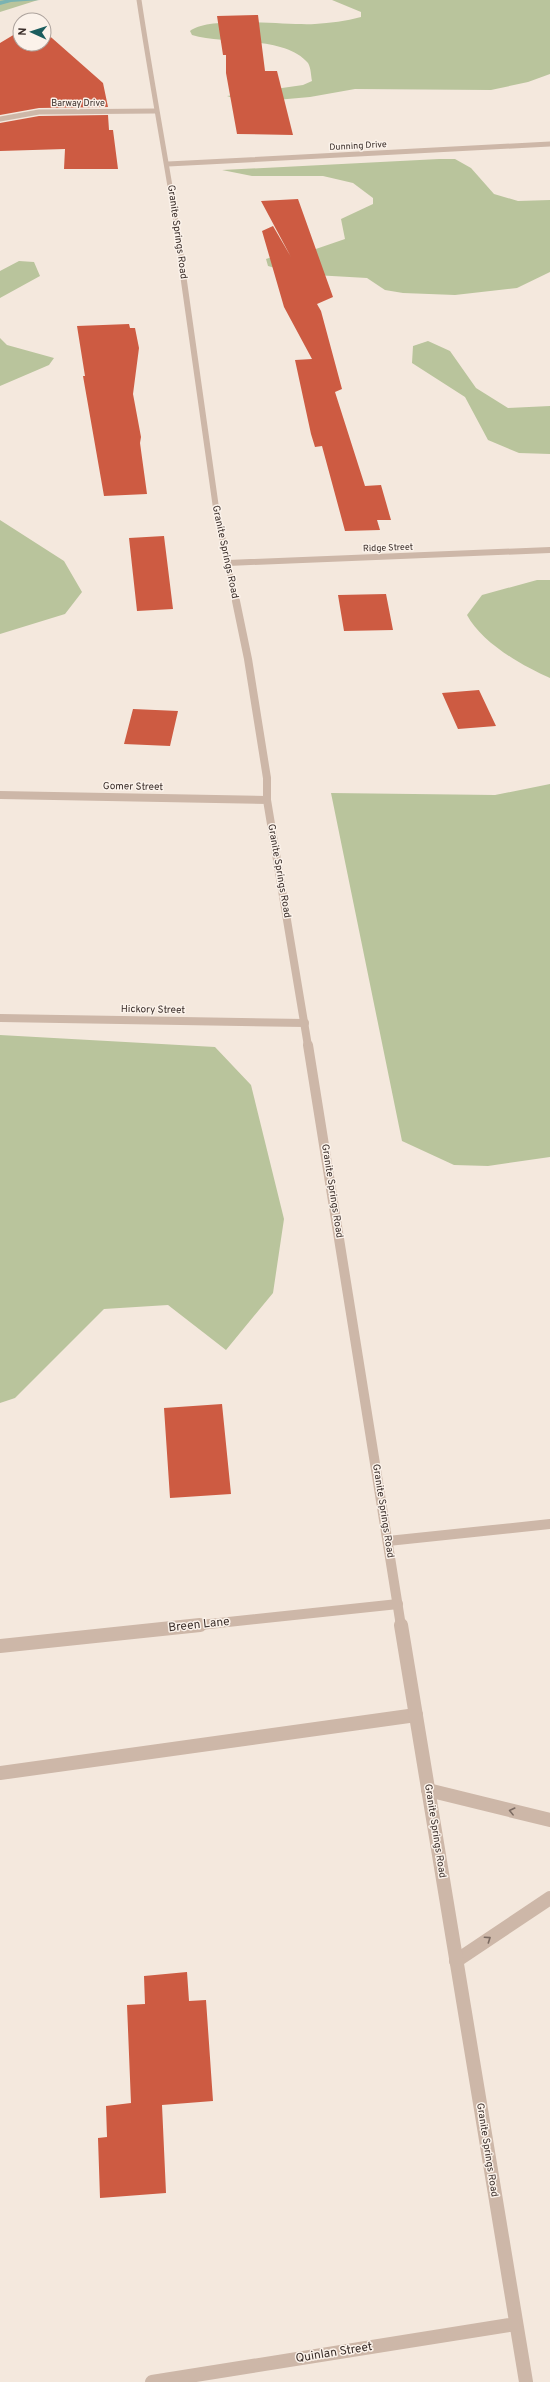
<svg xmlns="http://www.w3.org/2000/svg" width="550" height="2382" viewBox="0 0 550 2382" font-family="Overpass,sans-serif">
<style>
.green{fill:#b9c49c}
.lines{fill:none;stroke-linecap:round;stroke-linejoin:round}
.stream{fill:#7ab3b2;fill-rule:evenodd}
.building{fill:#cd5b42}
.service-far1{stroke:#cdb7a8;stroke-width:10}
.service{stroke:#cdb7a8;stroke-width:14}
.minor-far4{stroke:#cdb7a8;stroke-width:5}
.minor-far3{stroke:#cdb7a8;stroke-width:6}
.minor-far2{stroke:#cdb7a8;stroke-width:8}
.minor-far1{stroke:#cdb7a8;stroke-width:10}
.minor{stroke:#cdb7a8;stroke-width:14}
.tertiary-far4{stroke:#cdb7a8;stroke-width:5}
.tertiary-far3{stroke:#cdb7a8;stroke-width:6}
.tertiary-far2{stroke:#cdb7a8;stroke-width:8}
.tertiary-far1{stroke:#cdb7a8;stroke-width:10}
.tertiary{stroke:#cdb7a8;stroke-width:14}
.oneway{stroke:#7c6b62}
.labels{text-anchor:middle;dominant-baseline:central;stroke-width:3;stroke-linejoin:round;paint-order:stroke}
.far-street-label{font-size:9px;fill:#392d29;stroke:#fbf2ea}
.street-label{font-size:10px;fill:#392d29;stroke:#fbf2ea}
.near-street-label{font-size:12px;fill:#392d29;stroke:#fbf2ea}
</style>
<rect width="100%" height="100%" fill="#f4e8dd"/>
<!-- green -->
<path class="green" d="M0,0H38L0,12Z
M332,0H550V74L528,82L491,90L355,89L310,97L265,101L236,99L227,96L303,85L312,81C311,76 311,68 308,63C284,35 224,45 192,35L190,31C209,15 288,26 315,24C330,23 346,21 361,17V12Z
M439,159H455L471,168L494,194L518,201L550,200V272L517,288L455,295L403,293L385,290L367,278L297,274L268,266L266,259L278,255L310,251L345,239L341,219L373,204V198L353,183L323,176H252L222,170Z
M19,261L34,262L40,276L0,298V271Z
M0,338L7,345L54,358L49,365L0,386Z
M428,341L450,351L476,388L508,408L550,406V454L519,453L488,440L465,397L412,363L413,346Z
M0,488V520L64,561L82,592L65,614L0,634Z
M537,580H550V678C522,666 481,642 467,615L482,595Z
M550,784V1157L488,1166L454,1165L402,1141L331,793L495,795Z
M0,1035L215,1047L251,1085L284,1219L273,1293L226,1350L168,1305L104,1309L15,1398L0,1403Z"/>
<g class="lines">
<!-- stream -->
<path class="stream" d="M5,0H40L11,2L0,5V1Z"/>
</g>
<!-- building -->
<path class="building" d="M258,15L265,71H277L293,135L237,134L226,73V55H223L217,16Z
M20,31V44H44V31L103,83L108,107L39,108L0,115V43Z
M108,115L109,130H113L118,169H64L65,149L0,151V123L39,116Z
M298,199L333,297L317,304L321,311L342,389L335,392L365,486L381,485L391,520H377L380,530L345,531L322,446L315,447L311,434L295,360L312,359L284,307L262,231L273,226L291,257L261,201Z
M129,324L130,328H135L139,348L133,394L141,437L140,443L147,494L104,496L83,376H85L77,326Z
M164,536L173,609L137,611L129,538Z
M386,594L393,630L344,631L338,595Z
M479,690L496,726L458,729L442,693Z
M133,709L178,711L170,746L124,744Z
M222,1404L231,1494L170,1498L164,1408Z
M187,1972L189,2001L206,2000L213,2101L162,2105L166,2193L100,2198L98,2138L107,2137L106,2106L131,2103L127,2005L145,2004L144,1976Z"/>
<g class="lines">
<!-- service-far1 -->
<path class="service-far1" d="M388,1541L550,1524"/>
<!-- service -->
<path class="service" d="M0,1773L416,1715
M428,1790L550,1820
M456,1961L550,1898"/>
<!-- minor-far4 -->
<path class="minor-far4" d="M0,119L39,112L156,111
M168,164L550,144"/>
<!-- minor-far3 -->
<path class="minor-far3" d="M228,563L550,550"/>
<!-- minor-far2 -->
<path class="minor-far2" d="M0,1018L305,1023"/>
<!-- minor-far1 -->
<path class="minor-far1" d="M191,1626L398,1604"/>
<!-- minor -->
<path class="minor" d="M0,1646L200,1625"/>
<!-- tertiary-far4 -->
<path class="tertiary-far4" d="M139,0C152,87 169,174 182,261"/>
<!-- tertiary-far3 -->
<path class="tertiary-far3" d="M181,260L216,508L236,602"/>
<!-- tertiary-far2 -->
<path class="tertiary-far2" d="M236,601L248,659L267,778V800L308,1046
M0,795L267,800"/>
<!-- tertiary-far1 -->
<path class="tertiary-far1" d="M308,1045L401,1626"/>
<!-- tertiary -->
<path class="tertiary" d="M401,1625L526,2382
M152,2382L516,2324"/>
</g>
<!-- one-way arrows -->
<defs><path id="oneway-chevron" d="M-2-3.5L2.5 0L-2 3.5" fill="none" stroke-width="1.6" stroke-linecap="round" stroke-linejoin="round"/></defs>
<g class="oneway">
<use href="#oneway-chevron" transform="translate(512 1811) rotate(-166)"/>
<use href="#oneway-chevron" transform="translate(488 1939) rotate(-34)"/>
</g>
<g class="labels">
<!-- far-street labels -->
<g class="far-street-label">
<text x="78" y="103">Barway Drive</text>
<text transform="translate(358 146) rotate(-3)">Dunning Drive</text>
<text transform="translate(388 548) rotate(-2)">Ridge Street</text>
</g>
<!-- street labels -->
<g class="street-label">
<text transform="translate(177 232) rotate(82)">Granite Springs Road</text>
<text transform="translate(225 552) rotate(78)">Granite Springs Road</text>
<text transform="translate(133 787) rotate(1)">Gomer Street</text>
<text transform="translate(279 871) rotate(80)">Granite Springs Road</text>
<text transform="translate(153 1010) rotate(1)">Hickory Street</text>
<text transform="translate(332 1191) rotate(81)">Granite Springs Road</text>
<text transform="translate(383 1511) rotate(81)">Granite Springs Road</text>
<text transform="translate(435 1831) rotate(81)">Granite Springs Road</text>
<text transform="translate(487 2150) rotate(81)">Granite Springs Road</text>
</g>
<!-- near-street labels -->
<g class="near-street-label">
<text transform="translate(199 1625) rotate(-6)">Breen Lane</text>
<text transform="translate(334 2353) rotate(-9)">Quinlan Street</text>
</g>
</g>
<!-- north arrow -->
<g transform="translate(32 32) rotate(273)"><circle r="19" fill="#fbf2ea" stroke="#ada39d"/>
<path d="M0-3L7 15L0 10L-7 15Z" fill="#1b5d5e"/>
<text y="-6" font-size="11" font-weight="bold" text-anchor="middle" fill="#392d29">N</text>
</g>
</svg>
